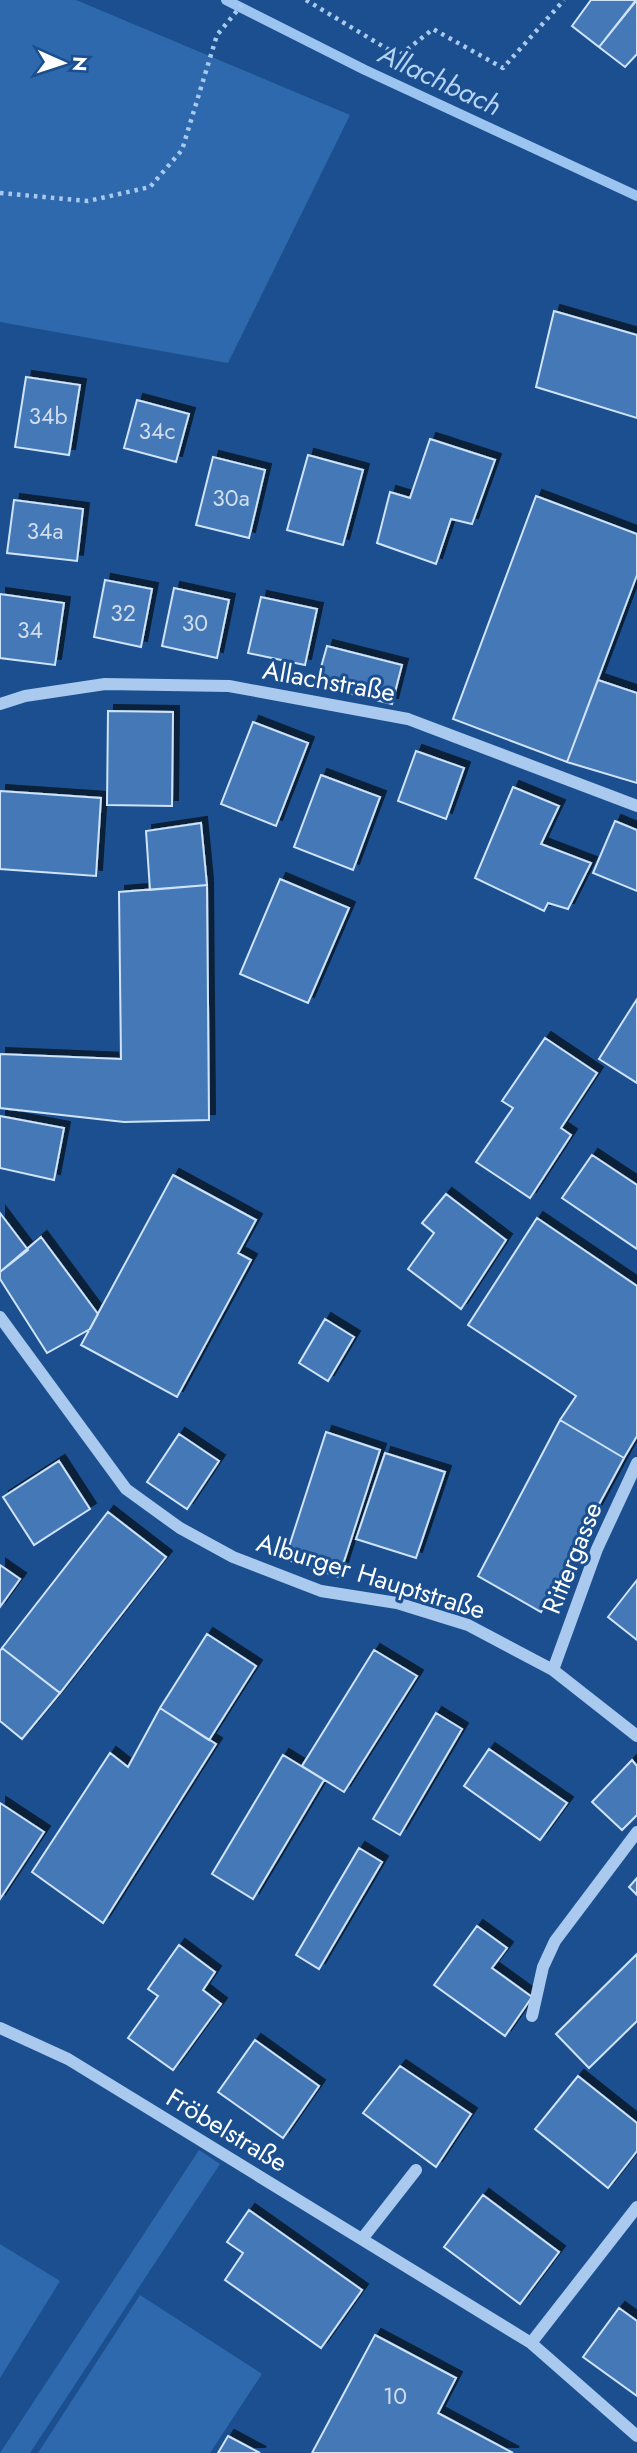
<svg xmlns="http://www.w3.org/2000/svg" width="637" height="2453" viewBox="0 0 637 2453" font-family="Jost,sans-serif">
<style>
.green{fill:#2e69ad}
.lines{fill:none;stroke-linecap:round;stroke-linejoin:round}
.stream{stroke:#9cc4f0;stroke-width:10}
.building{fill:#4478b7;stroke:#cfe3fa;stroke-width:2;filter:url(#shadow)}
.path{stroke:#a9c9ee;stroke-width:4.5;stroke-dasharray:3.5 5;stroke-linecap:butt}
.minor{stroke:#a9c9ee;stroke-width:12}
.labels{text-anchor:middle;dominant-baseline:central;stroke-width:6;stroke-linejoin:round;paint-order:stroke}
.number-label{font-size:23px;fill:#d0dded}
.street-label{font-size:26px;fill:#fff;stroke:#1b4f8f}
.water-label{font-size:28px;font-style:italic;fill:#b5d3f5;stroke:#1b4f8f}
</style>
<defs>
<filter id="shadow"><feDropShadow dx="6" dy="-6" stdDeviation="0" flood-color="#0009"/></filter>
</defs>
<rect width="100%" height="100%" fill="#1b4f8f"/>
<!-- green -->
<path class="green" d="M0,0H76L350,115L228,363L0,322Z
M199,2150L220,2164L30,2453H0Z
M0,2244L60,2281L0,2378Z
M140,2295L262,2374L210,2453H38Z"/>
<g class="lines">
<!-- stream -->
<path class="stream" d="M226,0L365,70L637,196"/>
</g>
<!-- building -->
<path class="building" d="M591,0H636L599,47L572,26Z
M637,0V54L625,67L599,47Z
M554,311L637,335V418L536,387Z
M26,377L80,385L69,455L15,447Z
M137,400L189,414L176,462L124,448Z
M430,439L495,460L472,524L451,519L436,564L377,543L390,492L410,498Z
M308,455L363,470L343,545L287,530Z
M213,457L265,470L249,538L196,525Z
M536,496L637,534V575L567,762L453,719Z
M14,500L83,509L77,561L7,553Z
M105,580L152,589L141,647L94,637Z
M174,588L229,600L217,658L162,646Z
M0,594L64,603L55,665L0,658Z
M261,597L317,609L305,665L248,653Z
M327,646L402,665L392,704L316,685Z
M598,680L637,693V783L567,762Z
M108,711L173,712L172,806L107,805Z
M253,722L308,743L276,826L221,804Z
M416,751L464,768L446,819L398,801Z
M321,775L380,797L353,870L294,847Z
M513,787L559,806L541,844L591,863L568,909L548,903L544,911L475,878Z
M0,791L101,798L96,876L0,869Z
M615,821L637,830V891L593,873Z
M201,823L207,885L150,890L146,831Z
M280,879L349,908L308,1003L240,974Z
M207,885L209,1120L124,1122L0,1108V1054L121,1059L119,892Z
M637,999V1083L599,1059Z
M545,1038L597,1073L561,1128L571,1135L530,1198L476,1162L513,1108L502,1101Z
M0,1116L64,1128L54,1180L0,1168Z
M592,1155L637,1185V1249L562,1198Z
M173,1175L256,1220L238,1253L251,1260L177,1397L81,1345Z
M446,1194L506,1240L461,1309L408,1269L434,1233L422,1223Z
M0,1213L28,1250L0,1272Z
M537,1218L637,1286V1436L624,1458L560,1420L576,1396L468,1325Z
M41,1237L98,1314L90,1329L47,1353L0,1279V1272Z
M325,1319L354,1337L328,1381L299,1363Z
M560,1420L624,1458L541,1612L478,1576Z
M326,1432L380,1450L339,1577L285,1559Z
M179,1434L219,1461L187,1509L147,1482Z
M385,1453L445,1472L416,1558L356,1539Z
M59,1461L90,1509L34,1545L3,1497Z
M108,1512L166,1557L60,1693L2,1648Z
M0,1565L20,1579L0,1607Z
M637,1580V1640L608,1617Z
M207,1634L256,1666L209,1740L160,1708Z
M2,1648L60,1693L22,1739L0,1721V1651Z
M374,1650L417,1676L344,1792L302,1766Z
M160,1708L216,1744L103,1923L32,1872L110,1753L128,1767Z
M436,1713L462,1729L400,1835L373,1819Z
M489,1749L567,1803L540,1840L464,1786Z
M283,1755L324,1780L253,1899L212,1874Z
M632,1760L637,1766V1815L622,1830L592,1802Z
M0,1803L44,1832L0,1899Z
M359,1848L382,1862L319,1969L296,1955Z
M637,1878V1895L629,1887Z
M477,1926L507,1948L492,1968L532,1997L505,2036L434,1985Z
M179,1945L215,1972L203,1990L221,2004L173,2070L128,2038L158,1996L148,1989Z
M637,1954V2021L589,2068L556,2034Z
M255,2040L319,2086L283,2138L218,2092Z
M400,2066L471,2114L436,2167L363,2113Z
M578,2076L637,2123V2151L608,2188L535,2129Z
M483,2195L559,2252L520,2304L444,2247Z
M249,2210L362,2290L321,2348L225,2280L243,2253L227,2242Z
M619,2308L637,2321V2396L583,2357Z
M375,2335L456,2378L438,2413L513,2453H312Z
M228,2436L260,2453H218Z"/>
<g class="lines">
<!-- path -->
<path class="path" d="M306,0L399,56L433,29L503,68L564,0
M0,193L88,201L150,187L182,150L217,35L241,6L243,0"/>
<!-- minor -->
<path class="minor" d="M0,704L25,696L105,684L229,686L408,719L637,806
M0,1317L126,1489L180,1528L233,1557L321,1591L397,1603L468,1625L553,1670L637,1736
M553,1670L597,1549L637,1463
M532,2016L543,1967L555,1941L637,1832
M0,2028L68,2059L531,2343L637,2436
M362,2239L416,2170
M531,2343L637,2207"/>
</g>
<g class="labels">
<!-- number labels -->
<g class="number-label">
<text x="48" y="416">34b</text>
<text x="157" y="431">34c</text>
<text x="231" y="498">30a</text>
<text x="45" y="531">34a</text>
<text x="123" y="613">32</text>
<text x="195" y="623">30</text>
<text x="30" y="630">34</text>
<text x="395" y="2396">10</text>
</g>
<!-- street labels -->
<g class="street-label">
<text transform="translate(329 681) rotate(10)">Allachstraße</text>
<text transform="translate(572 1558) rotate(-68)">Rittergasse</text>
<text transform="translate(371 1576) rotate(17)">Alburger Hauptstraße</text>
<text transform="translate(227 2130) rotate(31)">Fröbelstraße</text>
</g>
<!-- water labels -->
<g class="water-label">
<text transform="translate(440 80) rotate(25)">Allachbach</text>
</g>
</g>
<!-- north arrow -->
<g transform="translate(63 63) rotate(93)" stroke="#1b4f8f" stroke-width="5" paint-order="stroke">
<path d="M0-5L12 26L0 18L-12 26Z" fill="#ffffff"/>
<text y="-10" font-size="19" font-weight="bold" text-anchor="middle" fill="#ffffff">N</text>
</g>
</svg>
